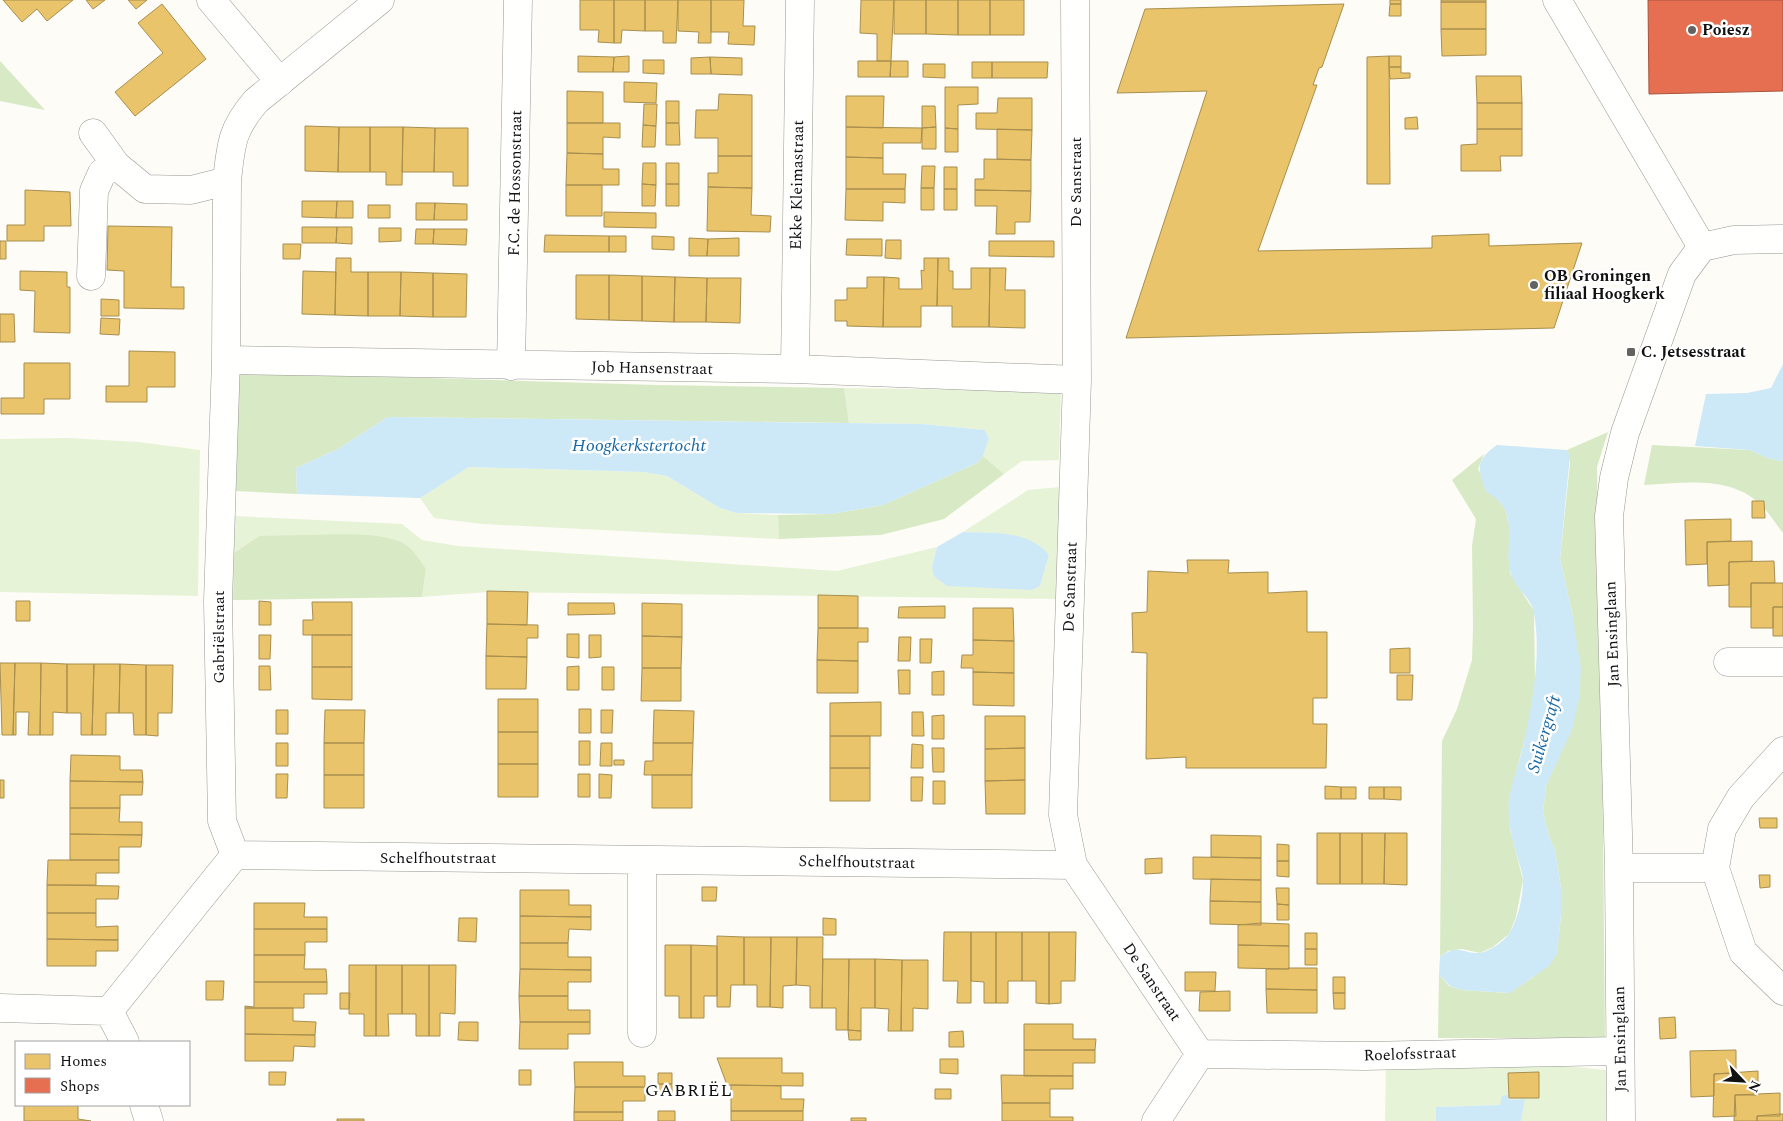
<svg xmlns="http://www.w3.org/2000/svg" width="1783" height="1121" viewBox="0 0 1783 1121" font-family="Spectral,serif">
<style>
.green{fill:#e7f3d7}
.forest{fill:#d8eac5}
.water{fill:#cde8f7}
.homes{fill:#e9c46a;stroke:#a88e4f}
.shops{fill:#e76f51;stroke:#a7533e}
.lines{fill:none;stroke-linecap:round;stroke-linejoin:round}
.minor-casing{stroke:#979795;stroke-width:29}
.minor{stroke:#fffffe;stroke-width:28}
.poi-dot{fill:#646362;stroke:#fff;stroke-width:2}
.labels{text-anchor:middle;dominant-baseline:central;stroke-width:5;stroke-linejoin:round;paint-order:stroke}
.poi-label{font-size:16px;font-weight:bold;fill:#111;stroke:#fff;text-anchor:start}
.street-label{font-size:16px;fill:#111;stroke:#fff}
.water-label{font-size:18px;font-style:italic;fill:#1768a6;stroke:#fff}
.neighbourhood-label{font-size:18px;letter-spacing:1px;fill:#111;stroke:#fff}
</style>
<rect width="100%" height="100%" fill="#fdfcf7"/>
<!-- green -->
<path class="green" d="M844,388L1061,391L1059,460L1022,461L1004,474L983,456L989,438L985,430L922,424L849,423Z
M66,438L139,442L200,450L198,596L0,592V439Z
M469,467L644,472L667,476L720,508L736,513L778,515L779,539L482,524L434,518L420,498Z
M1060,487L1063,599L487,592L422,597L426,569L399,541L368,536H259L234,553L235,516L402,524L422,540L458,546L837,571L937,547L932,567L1032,590L1040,586L1049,555C1030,531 991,533 963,532L1028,490Z
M1512,1061L1606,1070V1121H1521L1525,1099L1509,1100L1508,1096L1500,1105L1437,1107L1436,1121H1385L1386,1062Z"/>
<!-- forest -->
<path class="forest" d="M0,61L45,110L0,101Z
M239,372L656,385L844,388L849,423L388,417L338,449L296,468L297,494L236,491Z
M1608,432L1597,467L1602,730L1605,1038H1438L1439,975L1449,986L1462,990L1509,993L1532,978L1557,954L1561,914V888L1555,850L1548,833L1543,812L1546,786L1557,760L1573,617L1560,559L1570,463L1567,450Z
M1652,445L1750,450L1767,458L1783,461V533C1775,523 1768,511 1759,503C1729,475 1681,483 1644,485Z
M1484,454L1478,469L1495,497L1505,508L1509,524L1510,573L1534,611L1535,681L1532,711L1509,800L1510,829L1523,880L1516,917L1509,934L1493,947L1480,953L1462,949L1448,951L1440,957L1442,741L1457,709L1472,660L1473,627L1472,546L1476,519L1452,480Z
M983,456L1004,474L944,519L881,535L779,539L778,515L831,514L883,505L977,463Z
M300,535C329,535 372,531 399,541C412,546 418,558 426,569L422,597L233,600L234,553L259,536Z"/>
<!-- water -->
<path class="water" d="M1783,364V461L1767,458L1750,450L1695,446L1706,394L1747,393L1771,388Z
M388,417L922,424L985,430L989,438L983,456L977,463L883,505L831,514L736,513L720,508L667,476L644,472L469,467L420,498L297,494L296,468L338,449Z
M1497,445L1567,450L1570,455L1560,559L1573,617L1581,669L1579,699L1572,730L1546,786L1543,812L1548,833L1555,850L1561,888V914L1557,954L1549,966L1510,993L1462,990L1450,986L1439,975L1440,957C1459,943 1461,954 1479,953C1489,952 1505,941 1510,932C1518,918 1523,898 1523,881C1523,874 1520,866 1518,859C1512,840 1507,820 1509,799C1511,785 1517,770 1521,755C1531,711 1542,658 1534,613C1531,597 1515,588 1511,574C1502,544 1523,511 1486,492C1478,469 1474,461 1497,445Z
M963,532C992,533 1029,530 1049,555L1040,586L1032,590L947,586L934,576L932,567L937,547Z
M1508,1095L1509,1100L1525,1099L1521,1121H1436V1107L1500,1105L1502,1096Z"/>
<!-- homes -->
<path class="homes" d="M3,0H73L47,21L37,9L22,22Z
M86,0H105L93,9Z
M128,0H147L136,9Z
M580,0H614V43L598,42L599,30H580Z
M614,0H645V31L622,30L621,43H614Z
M645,0H678L676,43H663V31H645Z
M678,0H711V43H698L699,32L678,31Z
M711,0H744L743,26H755L754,45L728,44L729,32H711Z
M861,0H894L891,61H877V34L860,33Z
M894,0H926V34H894Z
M926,0H958V35L926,34Z
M958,0H990V35H958Z
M990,0H1024V35H990Z
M1390,0H1401V4H1390Z
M1441,0H1486V2H1441Z
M1441,2H1486V29H1441Z
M162,4L206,59L135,116L115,92L163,53L138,23Z
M1344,4L1322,67L1319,68L1313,85H1317L1258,251L1432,248V236L1489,234V246L1582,243L1554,328L1126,338L1207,91L1117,93L1145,9Z
M1390,4H1401V16H1389Z
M1441,29H1486V55L1442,56Z
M578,56L614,57L613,72H578Z
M629,56V72H613L614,57Z
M1389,56H1401V67H1389Z
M1389,56L1390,184H1367V57Z
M710,57L742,58V75L711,74Z
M710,57L711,74H691V58Z
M643,60H664V74L643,73Z
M858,61H891L890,77H858Z
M891,61H908V77H890Z
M972,62H992V78H972Z
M992,62H1048L1047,78H992Z
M923,64H945V78L923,77Z
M1389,67H1401V73H1410V78L1390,79Z
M1476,76H1521L1522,103H1477Z
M624,82L657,83L656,103L624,102Z
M945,87H978V104L958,105V129L945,128Z
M567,91L603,92V123H567Z
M719,94L752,95V156H718V138H695L696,110H718Z
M846,96H884L883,128L846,127Z
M998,98H1032V130L976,129V113H997Z
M666,101H679V123H666Z
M1477,103H1522V129H1477Z
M644,104H657L656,126L643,125Z
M922,106H935L936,127L922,128Z
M1417,117L1418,129H1405V118Z
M567,123H620V138L603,137V154L567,153Z
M666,123H679L680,145H666Z
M643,125L656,126L655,147H642Z
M305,126L339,127L338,172L305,171Z
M339,127H370V172H338Z
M370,127H403L402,185H386V172H370Z
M403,127L435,128L434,172H402Z
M846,127L922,128L921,143H883V158L846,157Z
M936,127V149H922V128Z
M435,128H468V186H453V172H434Z
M945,128L958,129V152H945Z
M997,129L1032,130L1031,160L997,159Z
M1477,129H1522V156H1500L1501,171H1461V145L1477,144Z
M567,153L603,154V169H619V185H566Z
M718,156H752V188L708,187V173H718Z
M846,157L883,158V174H906L905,189H846Z
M984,159L1031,160V191L975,190V179H984Z
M643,163H656V185L642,184Z
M666,163H679V184H666Z
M922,166H935L934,188H921Z
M944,167H957V189H944Z
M642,184L656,185L655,206H642Z
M666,184H679V206H666Z
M566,185H602V216H566Z
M708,187L752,188L751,215L771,216L770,232L707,231Z
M921,188H934V210H921Z
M846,189H905V203L883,202V221L845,220Z
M944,189H957V210H944Z
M25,190L70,192L71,226H44V241H7V225H25Z
M975,190L1031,191L1030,222H1015V234H996L997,206H975Z
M302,201H337L336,218L302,217Z
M337,201H353V218H336Z
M416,203H435L434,220H416Z
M435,203L467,204V220H434Z
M368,205H390V218H368Z
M604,212L656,213V228L604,227Z
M108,226L172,227L171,287H184V309L124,308V271L107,270Z
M302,227H337L336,243H302Z
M337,227H352V244L336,243Z
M379,228H401V241L379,242Z
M416,229H434L433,244H415Z
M434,229H467L466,245L433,244Z
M545,235L609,236V252H544Z
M609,236H626V252H609Z
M652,236L674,237V250L652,249Z
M689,238L708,239L707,256H689Z
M739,238V256H707L708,239Z
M847,239H882V256L846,255Z
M886,240H901V259L885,258Z
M0,241H6V259H0Z
M989,241H1054V257L989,256Z
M283,244H301L300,259H283Z
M336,258H351V272H368V316L335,315Z
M924,258H938L937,306H921V327H883L884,277L899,278V289H922L921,270L924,271Z
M938,258H949V271H953V289H971V268H990L989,327H952V306H937Z
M990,268H1006L1005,290H1025V328L989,327Z
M20,271L67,272V287H70V333L34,332L35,291L20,290Z
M303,271L336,272L335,315L302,314Z
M368,272H401L400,316H368Z
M401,272L433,273V317L400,316Z
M433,273L467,274L466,317H433Z
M576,275H609V320L576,319Z
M609,275L642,276V321L609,320Z
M642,276L675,277L674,322L642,321Z
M675,277L707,278L706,322H674Z
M867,277H884L883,327L847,326V321H835V300H847V288H867Z
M707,278H741L740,323L706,322Z
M101,299L119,300V316H101Z
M0,314H14L15,342H0Z
M101,318L120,319L119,335L100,334Z
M129,351L175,352V387H147V402H106V386H129Z
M24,363H70V399H44V414H1V398H24Z
M1752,501H1764L1765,518H1752Z
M1731,519V541L1707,542V564L1686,565L1685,520Z
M1752,541V561L1729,562V585L1708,586L1707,542Z
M1187,560H1229L1228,573L1268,572V593L1307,591V632H1327V698H1313V724H1327L1326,768H1186V757L1146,759L1147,653L1131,652H1133L1132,613L1147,612L1148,571L1188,573Z
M1774,561L1775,583H1751V607H1729V562Z
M1751,583H1783V607H1773V628H1751Z
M487,591L528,592L527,625L487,624Z
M818,595L858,596V628H818Z
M16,601H30V621H16Z
M259,601L271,602V625H259Z
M312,602H352V635H303V620H313Z
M568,603H614L615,614L568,615Z
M642,603L682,604V637L642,636Z
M945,606V618H898L899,607Z
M1773,607H1783V636H1773Z
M973,608H1013L1014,641L973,640Z
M487,624L538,625V638H527V657L486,656Z
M818,628H868V642H858V661L817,660Z
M567,634H579V658L567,657Z
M259,635H271L270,659H259Z
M312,635H352V667H312Z
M589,635H601V657L589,658Z
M642,636L682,637L681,668H642Z
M899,637H911L910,661H898Z
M920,639H932L931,663H920Z
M973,640L1014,641V673L973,672V668H961L962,655H973Z
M1410,648V673H1390V649Z
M486,656L527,657L526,689H486Z
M817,660L858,661V693H817Z
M0,663H15L13,735H2Z
M15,663H41L40,735H28L29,712H16V735H13Z
M41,663L67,664V713L53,712V735H40Z
M67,664H94L92,735H81V713H67Z
M94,664H120L119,713H106V735H92Z
M120,664L146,665V735H134L133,713H119Z
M146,665H173L172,713H158V736L146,735Z
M259,666H270L271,690H259Z
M579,666V690H567V667Z
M312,667H352V700L312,699Z
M602,667H614V690H602Z
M642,668H681V701H641Z
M898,670H910V694H899Z
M944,671V695H932V672Z
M973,672L1014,673V706L973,705Z
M1397,675H1413L1412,700H1397Z
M498,699H538V732H498Z
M881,702V736H830V703Z
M579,709H591V733H579Z
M276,710H288V734H276Z
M325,710H365L364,743H324Z
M601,710H613L612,733H601Z
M654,710L694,711L693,743H653Z
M912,712H923L924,736H912Z
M944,715V739H932V716Z
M985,716H1025V748L985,749Z
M498,732H538V764H498Z
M830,736H870V768H830Z
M579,741H590V765H579Z
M276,743H288V766H276Z
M324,743H364V775H324Z
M601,743H612V766H600Z
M653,743H693L692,775H644L645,761H653Z
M912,744L923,745V768H911Z
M932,748H944V772H933Z
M1025,748V780L985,781V749Z
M71,755L120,756V770H142L143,782L70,781Z
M614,760H624V765H614Z
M498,764H538V797H498Z
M830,768H870V801H830Z
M276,774H288L287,798H276Z
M578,774H590V797H578Z
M599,774L612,775L611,798H599Z
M324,775H364V808H324Z
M652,775H692V808H652Z
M911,777H923L922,801H911Z
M0,780H4V798H0Z
M1025,780V814H986L985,781Z
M70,781L143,782L142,795H120V808H70Z
M933,781H945V804H933Z
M1325,786L1341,787V799H1325Z
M1341,787H1356V799H1341Z
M1369,787H1384V799H1369Z
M1384,787H1401V800L1384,799Z
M70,808H120L119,822H142V835L70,834Z
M1759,818H1777V828H1760Z
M1317,833H1340V884H1317Z
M1340,833H1362V884H1340Z
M1362,833H1385L1384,884H1362Z
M1385,833H1407V885L1384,884Z
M70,834L142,835L141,847H119V860H70Z
M1211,835L1261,836V858L1211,857Z
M1277,844L1289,845V861H1277Z
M1193,857L1261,858V880L1193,879Z
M1162,858V873L1145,874V859Z
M48,860H119V873H96V885H47Z
M1277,861H1289V877L1277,876Z
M1759,875H1770V887L1760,888Z
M1211,879L1261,880V902L1210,901Z
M47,885L119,886L118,899H96V913H47Z
M702,887H717L716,901H702Z
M1276,888H1289V905L1277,904Z
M520,890H569V905H591V917L520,916Z
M1210,901L1261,902V925L1210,924Z
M254,903H305L304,917H327V929H254Z
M1277,904L1289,905V920H1277Z
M47,913H96V927L118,926V940L47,939Z
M520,916L591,917V930L569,929L568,943H520Z
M459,918H477L476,942L458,941Z
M823,918L836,919V935H823Z
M1261,923L1289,924V946L1238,945V925Z
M254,929H327V942H305V955H254Z
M944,932H971V1003H957L958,981H943Z
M971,932H996V1003H984V982L971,981Z
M996,932H1022V981H1008V1003H996Z
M1022,932H1049V1004L1036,1003V981H1022Z
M1049,932H1076L1075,981H1061V1003L1049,1004Z
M1305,933H1317V949H1305Z
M717,936L744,937V985H731L730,1007H717Z
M744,937H771L770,1007H757V985H744Z
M771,937H797L796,985L783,986V1008L770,1007Z
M797,937H823L822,1008H810V986L796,985Z
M47,939L118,940V951H96V966H47Z
M520,943H568V957H591V970L520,969Z
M665,945H691V1018H679V996H665Z
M691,945L717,946V996H704V1018H691Z
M1238,945L1289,946V969L1238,968Z
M1305,949H1317V965H1305Z
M254,955H305L304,969H326L327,982H254Z
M823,959H849L848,1030H836V1008H822Z
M849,959H875V1008H861V1031L848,1030Z
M875,959L902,960L901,1031H888L889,1009L875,1008Z
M902,960H928V1009L913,1008V1031H901Z
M349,965H376V1036H364V1014H349Z
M376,965H402V1014H388L389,1036H376Z
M402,965H429V1036H416V1014H402Z
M429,965H456L455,1014L440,1013V1036H429Z
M1288,968H1317V990L1266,989V969H1289Z
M520,969L591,970V982H568V996H519Z
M1185,972H1216L1215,991H1185Z
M1333,977H1345V993H1333Z
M206,981H224L223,1000H206Z
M254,982H327V994H304V1008H245V1006L254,1007Z
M1266,989L1317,990V1013H1267Z
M1230,991V1011H1199L1200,992Z
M340,993H350L349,1009H340Z
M1333,993H1345V1009H1334Z
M519,996H568V1010H590V1022H520Z
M245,1008H293V1021L316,1022L315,1035L245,1034Z
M1675,1017L1676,1038L1660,1039L1659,1018Z
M459,1022H478V1041L458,1040Z
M520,1022H590V1034H568V1049H519Z
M1024,1024H1073V1039H1096L1095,1050H1024Z
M848,1030L861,1031V1040H849Z
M963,1031L964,1047H949V1032Z
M245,1034L315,1035V1047L294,1046L293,1061H245Z
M1024,1050H1095V1063H1073V1076H1024Z
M1736,1050V1073L1714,1074V1096L1691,1097L1690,1051Z
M717,1058H782V1073H803V1086L727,1085Z
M940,1059H958V1074L940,1073Z
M574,1062H623V1076H645V1087H575Z
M519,1070H531V1085H519Z
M1758,1071V1095H1735L1736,1116L1713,1117L1714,1074Z
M269,1072H286L285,1085H269Z
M1539,1072V1098H1509L1508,1073Z
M658,1073H672V1084H658Z
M1001,1075L1073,1076V1089H1050V1103H1002Z
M658,1084H672V1095H658Z
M731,1085L781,1086V1099H804L803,1111H731Z
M575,1087H645V1101H623V1112H574Z
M935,1089H951V1099H935Z
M1780,1093V1116H1757V1121H1734L1735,1095Z
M1002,1103H1050V1117H1073V1121H1002Z
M24,1105H78V1119L91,1121H24Z
M658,1111H675V1121H658Z
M731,1111H803V1121H731Z
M574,1112H623V1121H574Z
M1780,1114H1783V1121H1757V1116Z
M851,1118H866V1121H851Z
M337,1119H364V1121H337Z"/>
<!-- shops -->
<path class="shops" d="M1648,0H1783V91L1649,94Z"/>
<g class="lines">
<!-- minor casing -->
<g class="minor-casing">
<path id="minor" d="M211,0L280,82
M1075,0L1077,380L1063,815L1073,865L1200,1054L1156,1121
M1557,0L1702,247
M93,133L116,165L145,189L191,190L227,181C231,145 231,130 256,101L380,0
M91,276L94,191L102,173L116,165
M226,360L795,369L1077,380
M511,366L518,0
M795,369L800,0
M1728,662H1783
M1783,751L1741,797L1722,829L1715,868L1743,952L1783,991
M235,855L1073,865
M1619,868H1715
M0,1008L109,1011
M642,1033V860
M125,1042L109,1011L235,855L222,821L218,601L226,360L227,181
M1200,1054L1364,1056L1619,1051
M144,1105L149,1121
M1621,1121L1619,868L1609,516L1614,478L1625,433L1682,274L1702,247L1734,240L1783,239"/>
</g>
<!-- minor -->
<use href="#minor" class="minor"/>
</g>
<!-- markers -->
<g class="poi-dot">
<circle cx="1692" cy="30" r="5"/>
<circle cx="1534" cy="285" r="5"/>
<rect x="1626" y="347" width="10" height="10" rx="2.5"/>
</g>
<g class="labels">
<!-- poi labels -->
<g class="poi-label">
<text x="1702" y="30">Poiesz</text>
<text x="1544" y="276">OB Groningen<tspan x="1544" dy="18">filiaal Hoogkerk</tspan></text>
<text x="1641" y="352">C. Jetsesstraat</text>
</g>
<!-- street labels -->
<g class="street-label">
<text transform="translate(1076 182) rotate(-90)">De Sanstraat</text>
<text transform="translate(515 183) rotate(-89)">F.C. de Hossonstraat</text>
<text transform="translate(797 185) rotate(-89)">Ekke Kleimastraat</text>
<text transform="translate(652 368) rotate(1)">Job Hansenstraat</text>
<text transform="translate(1070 587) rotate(-88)">De Sanstraat</text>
<text transform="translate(1612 634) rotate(-92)">Jan Ensinglaan</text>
<text transform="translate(219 637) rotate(-90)">Gabriëlstraat</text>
<text x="438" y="858">Schelfhoutstraat</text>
<text transform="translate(857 862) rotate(1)">Schelfhoutstraat</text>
<text transform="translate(1152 982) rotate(56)">De Sanstraat</text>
<text transform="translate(1620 1039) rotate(-91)">Jan Ensinglaan</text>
<text transform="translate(1410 1054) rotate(-2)">Roelofsstraat</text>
</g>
<!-- water labels -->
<g class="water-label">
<text x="639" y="445">Hoogkerkstertocht</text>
<text transform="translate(1544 734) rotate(-74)">Suikergraft</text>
</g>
<!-- neighbourhood labels -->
<g class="neighbourhood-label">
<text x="689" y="1090">GABRIËL</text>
</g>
</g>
<!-- legend -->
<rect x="15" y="1041" width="175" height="65" fill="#ffffff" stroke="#a0a0a0"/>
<rect x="25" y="1054" width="25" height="15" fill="#e9c46a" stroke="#a0a0a0"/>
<text x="60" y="1066" font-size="15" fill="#111111">Homes</text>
<rect x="25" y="1078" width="25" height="15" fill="#e76f51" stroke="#a0a0a0"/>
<text x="60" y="1091" font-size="15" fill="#111111">Shops</text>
<!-- north arrow -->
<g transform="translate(1743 1081) rotate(115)" stroke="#ffffff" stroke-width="4" paint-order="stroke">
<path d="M0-4L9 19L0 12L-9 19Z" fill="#111111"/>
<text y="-8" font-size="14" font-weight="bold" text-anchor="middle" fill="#111111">N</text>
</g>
</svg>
